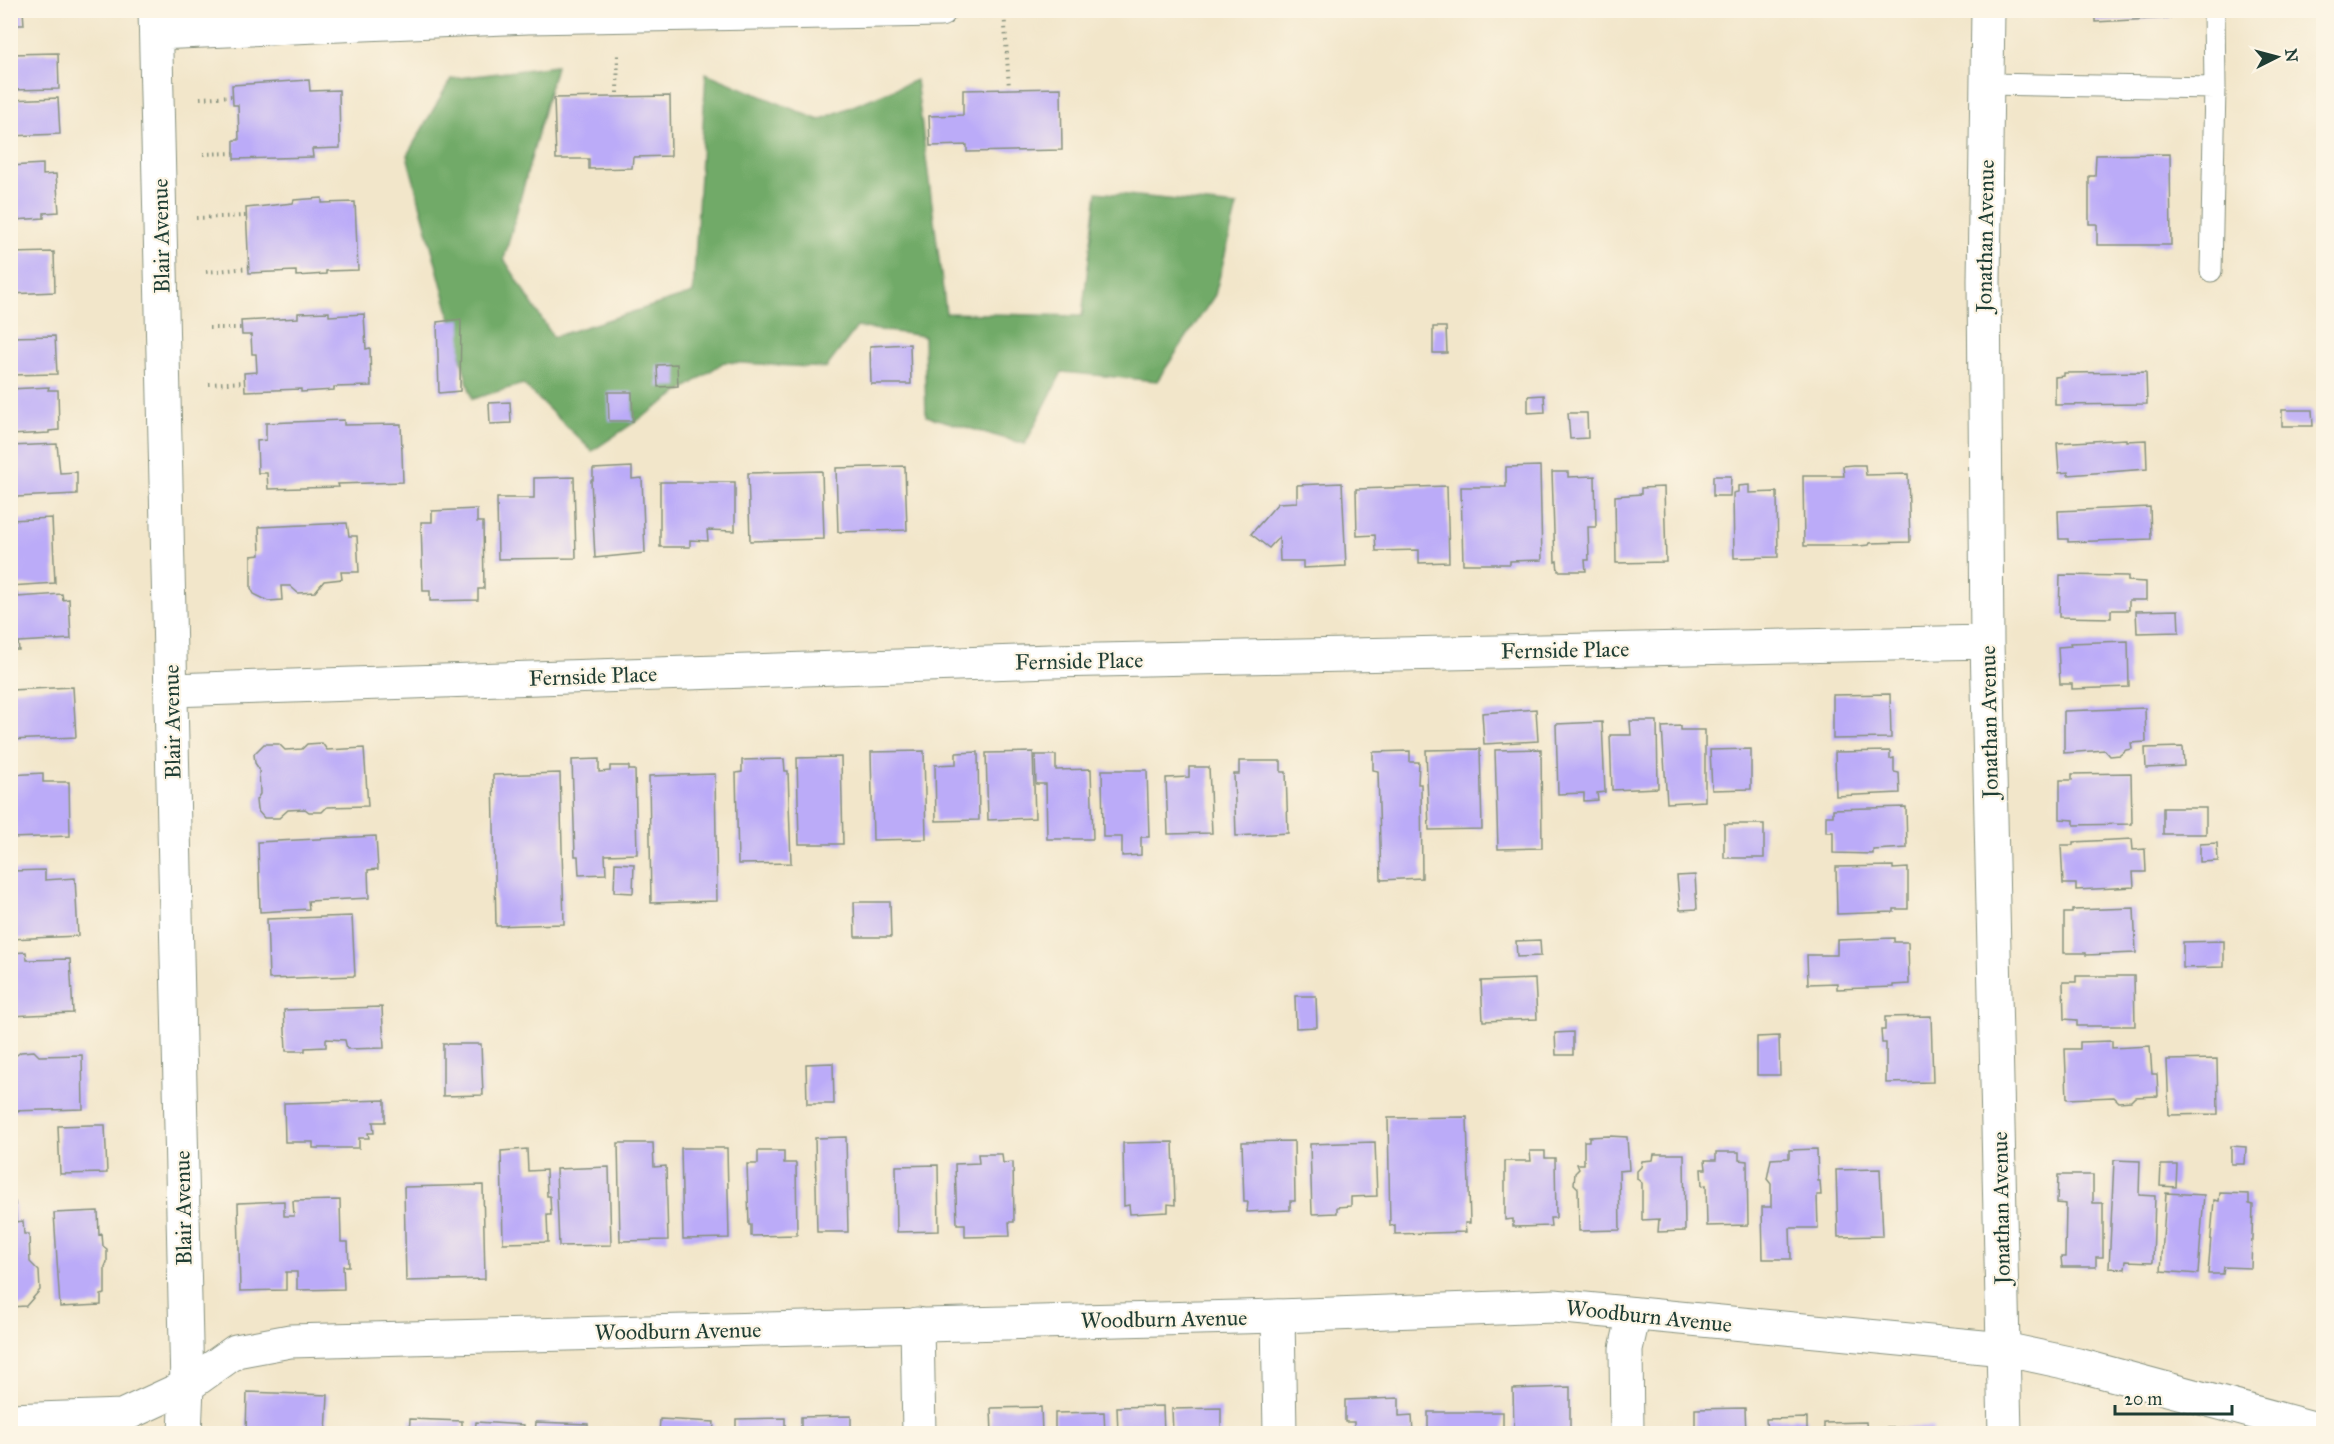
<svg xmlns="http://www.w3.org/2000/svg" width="2334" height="1444" viewBox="0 0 2334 1444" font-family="'IM FELL Great Primer',serif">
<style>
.forest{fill:#71aa68;stroke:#48744e;stroke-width:1.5}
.building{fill:#bbabf8}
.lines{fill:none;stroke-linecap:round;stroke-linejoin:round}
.service-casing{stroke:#88927f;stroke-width:23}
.minor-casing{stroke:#88927f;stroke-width:35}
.tertiary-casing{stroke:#88927f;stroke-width:35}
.path{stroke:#88927f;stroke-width:4;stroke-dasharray:1.5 4.5;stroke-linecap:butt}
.service{stroke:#fff;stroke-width:21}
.minor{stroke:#fff;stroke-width:33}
.tertiary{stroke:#fff;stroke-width:33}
.labels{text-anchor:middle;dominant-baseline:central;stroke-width:4.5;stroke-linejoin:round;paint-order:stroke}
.street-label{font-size:22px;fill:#1f3d34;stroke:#fcf5e5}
</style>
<rect width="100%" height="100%" fill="#fcf5e5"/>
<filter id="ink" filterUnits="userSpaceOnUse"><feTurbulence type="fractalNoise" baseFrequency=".0167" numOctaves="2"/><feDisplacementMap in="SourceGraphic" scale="12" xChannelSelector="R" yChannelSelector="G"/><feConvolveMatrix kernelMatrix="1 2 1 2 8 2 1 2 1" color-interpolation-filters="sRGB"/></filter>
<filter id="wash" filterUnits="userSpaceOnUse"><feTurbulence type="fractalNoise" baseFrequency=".008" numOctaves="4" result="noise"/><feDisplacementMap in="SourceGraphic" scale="24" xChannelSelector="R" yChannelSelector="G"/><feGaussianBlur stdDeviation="1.35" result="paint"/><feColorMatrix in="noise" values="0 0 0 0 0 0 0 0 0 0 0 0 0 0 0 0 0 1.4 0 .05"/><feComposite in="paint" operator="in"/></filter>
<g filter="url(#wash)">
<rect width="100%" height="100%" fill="#f2e6ca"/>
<!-- forest -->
<path class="forest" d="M556,66L504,259L553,337L693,293L706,73L819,120L916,80L946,313L1082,316L1097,192L1237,206L1215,295L1157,381L1062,372L1025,444L926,416L924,336L857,327L826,368L724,362L592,451L523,384L472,399L407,155L451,79Z"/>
<g id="blocks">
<!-- building -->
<path class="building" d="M10,10H23L24,25H10Z
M2095,10H2170V18L2095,22Z
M58,53L59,89L10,90V54Z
M309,80L310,91L339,90L340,148L312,149L313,157L234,159V140H239L238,105H233L232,85Z
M1061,88L1062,150L967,152V145L930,146L929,116L963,115V90Z
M670,96L671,156L633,157L632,168L589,169V159H556L554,98Z
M58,98L60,134L10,136V100Z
M2170,154L2171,245H2097V224H2089V176H2095L2096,155Z
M43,164V175L56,174L59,212L44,213V218L14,220L10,222V166Z
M322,198V203L355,202L358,270L326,271V274L296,276V271L249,273L246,208L293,203L294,200Z
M54,252L55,292L10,294V253Z
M329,312V316L364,314L366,349L370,348L371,386L334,387V390L301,392V389L245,391L244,373L257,372L256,354H252L251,335H242L241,321L298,318V313Z
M461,319L460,391L439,393L437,322Z
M1433,327H1446L1447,353H1433Z
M55,336L57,374L10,375V337Z
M910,344L911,384H871L870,346Z
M677,364L678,386L658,387L657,365Z
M2146,372L2147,404L2055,405V377L2064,376V373Z
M49,387L48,390H58L59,430L49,431V433L10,435V389Z
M608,392H632L633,421H609Z
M1544,395L1545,412L1528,413V396Z
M510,402L511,423L490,424L489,403Z
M2282,410H2312L2313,426H2282Z
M1568,413H1587L1588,438L1570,439Z
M344,420V425L401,424L403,482L338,484L339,487L268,489L267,473H258L257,441L266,440V423Z
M2126,439V441L2146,440L2147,469L2068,475V472L2059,473L2057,443Z
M57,444L60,473L77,472V494L16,497L10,500V446Z
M1853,465H1865L1866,475L1908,474L1910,542L1870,543L1869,545L1859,546H1804L1803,476H1844L1843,466Z
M905,466L907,530L838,532L836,468Z
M1540,466L1542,560L1510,561V564H1463L1461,487H1506V467Z
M632,467V479L642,478L645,553L595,558L591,480H593V469Z
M822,471L824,539L750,541L748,473Z
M1552,472H1568V477L1595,476L1596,527H1588L1589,560H1585L1586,571H1558L1557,561L1555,562Z
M1713,476H1731L1730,496H1713Z
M574,477L576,558L498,559L497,498H534V478Z
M660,482H735V531L707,530L708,541L690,540V547H660Z
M1342,483L1346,566L1303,568V561H1280L1279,537L1269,548L1251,534L1278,503L1297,502V485Z
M1749,485V493L1777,492L1778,557L1734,558L1733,493L1738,492V486Z
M1447,486L1449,562L1419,563V550L1376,551L1375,535L1357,536L1356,489Z
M1664,487L1666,562L1616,563L1615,496L1641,494V488Z
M2150,507L2151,539L2068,542V539H2059L2058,511Z
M477,509V522H483L484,589H478V600L430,601V591H423L421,522H432V511Z
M52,518L55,583L10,586V520Z
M347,523L349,536H357L359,572H341L342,579L324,581L315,592L298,593L290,586H281L282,600L268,601L254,594L251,588V556L260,555L259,527Z
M2060,575L2128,576V581L2146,582V600H2129V610H2111V618L2059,617Z
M17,592V597L62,594L63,600L69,599L71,639L18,642L19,650H10V593Z
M2178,610L2179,632L2137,633L2136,611Z
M2128,641L2129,687L2072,689V684H2060L2058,647L2071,646L2070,643Z
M73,687L76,737L10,740V690Z
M1890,694L1891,738L1833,739V695Z
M2145,708L2146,742L2131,743L2132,749L2126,750L2120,755L2110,756L2105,750L2064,753V711Z
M1536,709L1538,741L1484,744L1482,713Z
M1630,721H1657L1658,788L1612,790L1610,735H1631Z
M1602,722L1605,792L1597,793L1598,800L1584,801V793L1558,794L1556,724Z
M1681,726V730H1705V801L1667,803L1662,727Z
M322,743L327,750L364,748L368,806L327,807L322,812H309L305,809L288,810L279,818H264L257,810L256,800L260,794L259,769L255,763L254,754L264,744H279L285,750L302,749L307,744Z
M2183,747L2184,766L2146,768L2145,748Z
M1480,749L1482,829L1429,830L1426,750Z
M1541,749L1542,848L1498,849L1495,750Z
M1751,749V789L1712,790L1710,750Z
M924,751L926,839L873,840L871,752Z
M1410,751V762H1419L1418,784H1421L1422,878L1381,880L1378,771L1373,770V752Z
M1890,751V759L1894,758V772L1899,773L1900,793L1836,796L1835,752Z
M978,752L979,820L936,821L935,765L956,764V753Z
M1033,752L1035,818L988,820L986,753Z
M1035,755H1056V770L1091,769L1093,839H1047L1046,784H1036Z
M841,757L843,844H799L797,758Z
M599,759V772L610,771V766H629V770H635L637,854L605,855L606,874L579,875L578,856H575L572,760Z
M784,759L785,771H788L791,863L738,864L736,773L742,772V760Z
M1239,761H1281V772H1286L1288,833L1236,836L1234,774H1239Z
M1189,767H1209L1212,833L1168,834L1166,778L1189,777Z
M1102,770H1147L1149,837H1141V855L1122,856V837H1103Z
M43,773V782H69L70,836L10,838V775Z
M560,773L564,924L496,926L493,775Z
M2131,773L2132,824L2074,825V820L2060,819V780H2072V774Z
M715,774L717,901L651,903L649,776Z
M1906,807L1907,848L1873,850V854L1833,853V832H1826V816H1833V809Z
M2163,808H2206V834H2163Z
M1724,824H1764V858H1724Z
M376,836L378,869L368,870L369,898L308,901L309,909L260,912L258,842Z
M2132,839L2133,850L2145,849L2146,872H2133L2134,887L2076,890V884H2063L2061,845H2073V842Z
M2217,843L2218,861L2200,862V844Z
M615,863L634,864L633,893L614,892Z
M1893,866V869L1908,868V909H1894V912L1837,914L1836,867Z
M45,870V880L75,878L78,936L10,939V871Z
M1695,875L1697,909L1680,910L1677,876Z
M854,902H890L891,937H855Z
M2134,908L2136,953L2086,955V953H2064V913H2072V910Z
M352,916L355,976L269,979L267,919Z
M1894,938V942H1908L1909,984L1893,985V987L1837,989V983L1808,984L1807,955H1837V940Z
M1540,940L1541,956L1517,957L1516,941Z
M2224,941V967L2183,968V942Z
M26,952L27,960L70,959L73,1013L10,1016V953Z
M2076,976H2134L2135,1026H2077V1020L2064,1019L2063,982H2076Z
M1535,979L1537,1019L1483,1021L1481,981Z
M1295,996H1316L1317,1027L1296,1028Z
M382,1007L384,1048L347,1049L345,1040L326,1039V1047L305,1048V1051H286L284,1010Z
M1931,1016L1933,1082L1886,1083V1043H1882L1881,1030H1885V1017Z
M1573,1032V1055H1556L1555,1033Z
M1779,1036L1780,1075H1757V1037Z
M2112,1041V1048L2150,1046L2152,1074H2157L2158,1096L2135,1097L2131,1101L2119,1102L2114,1097L2067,1099L2065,1049H2080V1042Z
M443,1044H481L483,1095L443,1096Z
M34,1051L39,1056L82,1055L83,1109L10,1111V1068H15L14,1057L21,1052Z
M2217,1059L2218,1114L2169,1115L2167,1060Z
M833,1063L834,1104H807L806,1064Z
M385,1100V1122H373L374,1133H368L369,1138H359V1148H313V1142H285L284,1103Z
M1467,1117L1470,1223H1465L1466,1232L1395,1234V1225L1390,1226L1388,1118Z
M91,1125H105L107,1173L60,1174L58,1126Z
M1609,1136L1627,1137L1629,1170L1619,1171L1620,1230L1579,1231L1578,1188L1574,1184L1575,1173L1579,1169L1577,1164H1584V1141H1589V1137Z
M846,1137L848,1232H817L815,1138Z
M1294,1141L1295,1201H1290V1210L1247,1212L1248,1202H1244L1242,1142Z
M1173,1142L1175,1205L1168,1204V1212L1130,1214L1129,1205L1124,1206L1123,1143Z
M1375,1142L1377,1196L1351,1197V1206L1337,1207V1213L1312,1214L1310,1144Z
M618,1143H653L654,1167L666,1166L668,1240L620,1241Z
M2231,1146L2246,1147L2245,1164H2231Z
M681,1148H727L729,1238L683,1239Z
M527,1149L528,1171L546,1170L547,1196H550L551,1215H547L548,1242L503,1243L501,1151Z
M1817,1149L1818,1181H1820L1821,1195H1817L1818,1228H1790L1791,1259H1763L1762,1207H1771V1184L1767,1179L1771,1159L1789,1158V1150Z
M758,1151H784V1163H796L797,1235L751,1236V1225H749L747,1164H758Z
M1530,1151H1545V1158H1555L1556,1218H1550L1551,1226L1513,1227V1219L1505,1220V1161H1531Z
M1716,1152H1739V1160L1747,1161L1748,1225L1707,1226L1706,1185L1702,1186L1701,1169H1706L1705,1160H1716Z
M978,1154H1002L1003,1163L1013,1162L1014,1222H1009L1010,1236L965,1237V1224H957L955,1164L979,1163Z
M1654,1154H1684L1685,1231L1658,1232L1659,1219L1642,1220V1183L1637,1179V1171L1641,1167L1642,1161L1653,1160Z
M2114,1160L2140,1161L2139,1195L2155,1196L2153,1262L2126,1261L2125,1269L2109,1268Z
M938,1165L939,1231L897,1232L896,1166Z
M2161,1165H2177L2176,1187L2160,1186Z
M609,1167L611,1245L559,1246L556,1169Z
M1880,1169L1883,1236L1838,1237L1836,1170Z
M2058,1175H2093V1203H2103V1257H2096V1267H2062L2061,1257H2065L2066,1204L2057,1203Z
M483,1185L485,1279L406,1281L404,1187Z
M2166,1193L2204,1195L2198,1274L2161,1271Z
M2220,1193L2249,1194V1204L2253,1205L2251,1268L2224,1267L2223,1274H2208L2214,1200L2219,1201Z
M340,1200L341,1242H348L349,1266H343L344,1289L297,1290V1272H286V1290L240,1291L238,1203L284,1201V1216H294L293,1201Z
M10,1202H15L16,1222L23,1221L24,1234H29L30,1262L39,1271L40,1290L26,1306L10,1307Z
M98,1211L99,1235L102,1234L103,1246L107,1249V1262L105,1267V1294L101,1295V1305L60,1307L54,1213Z
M1570,1387V1434H1514L1513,1389Z
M247,1392L328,1395L326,1434H246Z
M1399,1398V1416L1412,1415L1413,1434H1354V1422H1345V1400Z
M1163,1406L1164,1434H1118L1117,1407Z
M1041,1407L1042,1434H992L991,1408Z
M1221,1408V1434H1173L1172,1409Z
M1745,1408L1746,1434H1695V1409Z
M1104,1412L1105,1434H1055V1413Z
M1428,1412H1503V1434H1428Z
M851,1416V1434H801V1417Z
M785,1418V1434H736V1419Z
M1807,1418V1434H1767L1766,1419Z
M410,1419L462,1421V1434H409Z
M660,1419L714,1422L713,1434H659Z
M476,1422L524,1425L523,1434H475Z
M536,1422L588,1424V1434H535Z
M1866,1422L1867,1434H1824V1423Z
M1933,1427V1434H1882V1428Z"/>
</g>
</g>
<g filter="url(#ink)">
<use href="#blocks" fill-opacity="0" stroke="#88927f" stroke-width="1.5"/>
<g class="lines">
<!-- service casing -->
<g class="service-casing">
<path id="service" d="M1987,84L2215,88
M2211,271L2215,88L2214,10"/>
</g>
<!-- minor casing -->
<g class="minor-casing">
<path id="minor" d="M155,10L187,1386L185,1434
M1988,10L1984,280L1987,642L2005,1434
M156,33L528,17L940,10
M171,690L1051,661L1987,642
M1278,1316L1280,1434
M917,1324L919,1434
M1627,1434L1626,1349L1634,1314"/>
</g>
<!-- tertiary casing -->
<g class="tertiary-casing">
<path id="tertiary" d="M10,1420L122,1416L187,1386L236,1351L290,1341L1278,1316L1554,1306L2004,1349L2078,1365L2324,1431"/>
</g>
<!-- path -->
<path class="path" d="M1004,10L1009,88
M617,93L618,52
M200,98L233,96
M203,154L234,153
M196,218L246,216
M206,272L249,268
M209,328H242
M209,384L244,382"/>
<!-- service -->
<use href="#service" class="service"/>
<!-- minor -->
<use href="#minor" class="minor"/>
<!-- tertiary -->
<use href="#tertiary" class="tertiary"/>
</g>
</g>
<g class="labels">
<!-- street labels -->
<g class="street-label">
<text transform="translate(161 236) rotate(-91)">Blair Avenue</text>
<text transform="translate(1985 236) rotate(-89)">Jonathan Avenue</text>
<text transform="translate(1565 650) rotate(-1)">Fernside Place</text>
<text transform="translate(1079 661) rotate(-1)">Fernside Place</text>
<text transform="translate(593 676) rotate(-2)">Fernside Place</text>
<text transform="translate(172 722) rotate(-91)">Blair Avenue</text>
<text transform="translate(1989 722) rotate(-91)">Jonathan Avenue</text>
<text transform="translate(183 1208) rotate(-91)">Blair Avenue</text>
<text transform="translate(2001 1208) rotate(-91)">Jonathan Avenue</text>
<text transform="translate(1649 1316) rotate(6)">Woodburn Avenue</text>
<text transform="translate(1164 1319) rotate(-1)">Woodburn Avenue</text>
<text transform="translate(678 1331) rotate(-1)">Woodburn Avenue</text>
</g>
</g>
<!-- margin -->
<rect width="2334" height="1444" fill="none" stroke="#fcf5e5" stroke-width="36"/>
<!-- north arrow -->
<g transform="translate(2277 57) rotate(84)" stroke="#fcf5e5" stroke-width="4.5" paint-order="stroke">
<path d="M0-4.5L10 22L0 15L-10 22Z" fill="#1f3d34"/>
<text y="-9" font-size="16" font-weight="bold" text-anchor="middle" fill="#1f3d34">N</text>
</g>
<!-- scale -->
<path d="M2115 1405v9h117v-9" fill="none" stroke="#1f3d34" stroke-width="3"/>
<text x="2124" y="1405" font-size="18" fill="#1f3d34" stroke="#fcf5e5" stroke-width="4.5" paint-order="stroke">20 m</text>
</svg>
